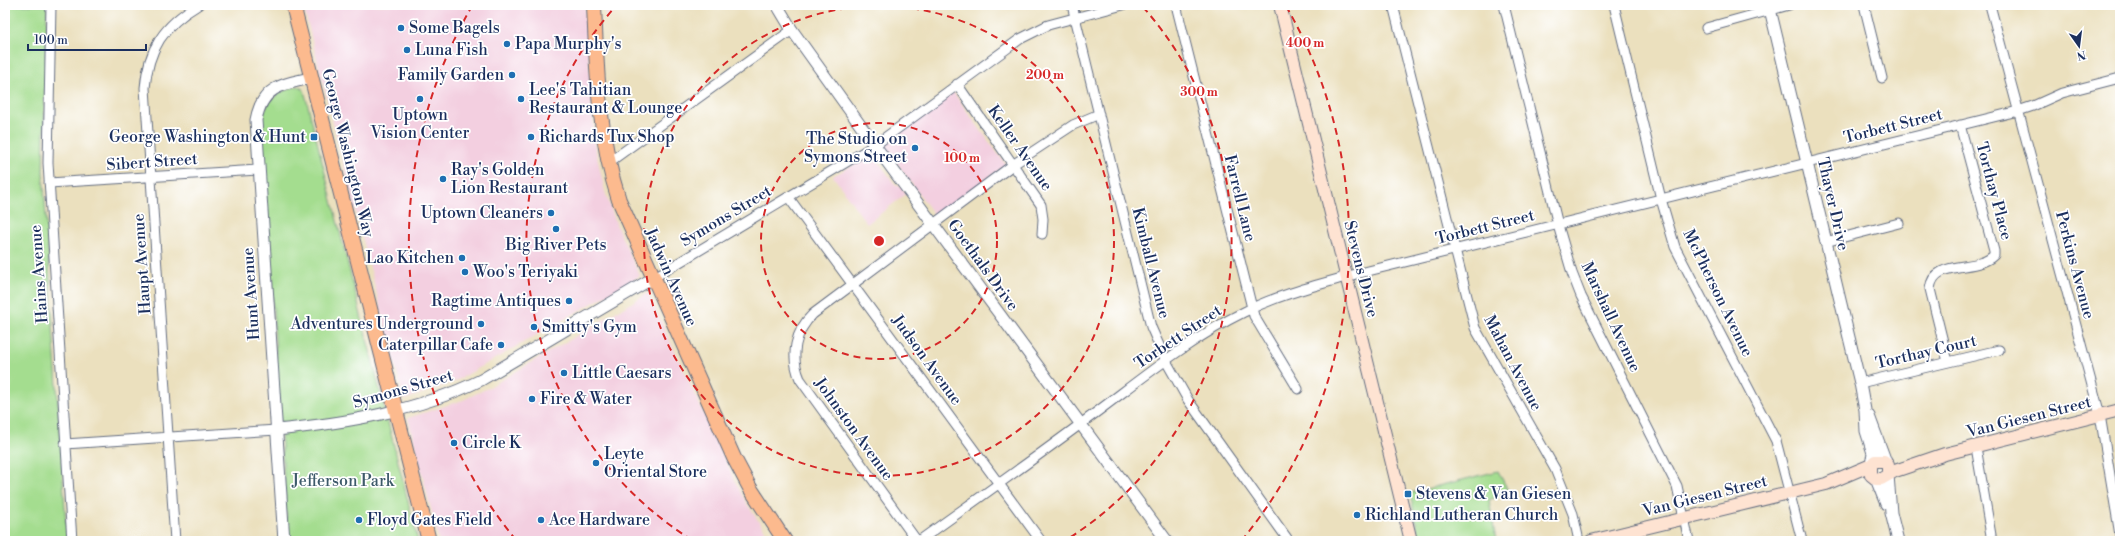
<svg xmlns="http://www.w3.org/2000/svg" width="2125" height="546" viewBox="0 0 2125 546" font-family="'Libre Bodoni',serif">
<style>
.built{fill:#f3cfe0}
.green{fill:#a4dd8f;stroke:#608676}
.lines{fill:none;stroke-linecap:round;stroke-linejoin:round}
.minor-casing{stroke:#646d80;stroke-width:11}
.tertiary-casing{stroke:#646d80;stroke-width:13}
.secondary-casing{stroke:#646d80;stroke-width:14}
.primary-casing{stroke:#646d80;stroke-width:16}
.minor{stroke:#fff;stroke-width:9}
.tertiary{stroke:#fff;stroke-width:11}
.secondary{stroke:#fee3d2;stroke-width:12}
.primary{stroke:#fcba8e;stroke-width:14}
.ring{fill:none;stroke:#d62828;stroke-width:2;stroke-dasharray:7 5}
.poi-dot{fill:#1f6fb2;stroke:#fff;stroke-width:1.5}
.labels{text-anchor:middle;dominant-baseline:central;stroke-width:3.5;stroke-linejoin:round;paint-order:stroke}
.poi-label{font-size:16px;fill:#1b2f5e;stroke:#fff;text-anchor:start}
.street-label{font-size:16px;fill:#1b2f5e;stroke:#fff}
.park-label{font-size:16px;fill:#3d5a6a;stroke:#fff}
.centre{fill:#d62828;stroke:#fff;stroke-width:2}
.ring-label{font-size:12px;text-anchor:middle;font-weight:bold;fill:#d62828;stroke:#fff;stroke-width:3.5;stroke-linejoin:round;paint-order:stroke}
</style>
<rect width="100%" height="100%" fill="#fff"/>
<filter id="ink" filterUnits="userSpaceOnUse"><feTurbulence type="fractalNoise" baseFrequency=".025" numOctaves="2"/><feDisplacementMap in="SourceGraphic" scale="8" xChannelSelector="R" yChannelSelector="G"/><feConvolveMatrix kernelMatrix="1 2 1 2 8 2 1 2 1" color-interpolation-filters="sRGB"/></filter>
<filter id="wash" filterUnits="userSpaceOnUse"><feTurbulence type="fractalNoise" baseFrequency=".012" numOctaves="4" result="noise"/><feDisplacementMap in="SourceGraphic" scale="16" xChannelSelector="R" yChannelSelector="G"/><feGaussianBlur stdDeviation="0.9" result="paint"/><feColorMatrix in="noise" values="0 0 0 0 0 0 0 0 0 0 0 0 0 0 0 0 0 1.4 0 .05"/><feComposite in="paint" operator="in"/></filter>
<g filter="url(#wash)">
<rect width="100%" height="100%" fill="#ebe0be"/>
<!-- built -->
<path class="built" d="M303,5H585L595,147L605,192L618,229L640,276L456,381L404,400Z
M605,5H630L605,17Z
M953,92L1006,165L935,216L883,144Z
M873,154L896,186H901L906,194L867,224L833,176Z
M648,293L734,479L747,504L772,541H439L408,418L463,400L490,387Z"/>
<!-- green -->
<path class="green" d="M5,5H47L43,172L67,541H5Z
M298,86L304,90L418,541H288L261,122C266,101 277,91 298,86Z
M1498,471L1509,492L1489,500L1496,541H1420L1410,493Z"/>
</g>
<g filter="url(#ink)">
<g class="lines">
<!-- minor casing -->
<g class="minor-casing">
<path id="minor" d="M51,5L48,163L72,541
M1072,5L1151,327L1166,361L1188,400L1289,541
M1176,5L1254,316L1298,389
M1393,5L1475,328L1555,469L1573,514L1579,541
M1504,5L1558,225L1572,273L1581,296L1677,486L1689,541
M1614,5L1661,199L1675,247L1776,441L1802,541
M1864,5L1882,78
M1990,5L2100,415L2120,535
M1706,28L1789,5
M957,84L1041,205L1043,219L1042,234
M608,163L792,30
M49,183L258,170
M789,198L1041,541
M1825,242L1899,223
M653,278L875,145L1020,39L1048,25L1123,5
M1948,362L1930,289C1933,258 1977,273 1994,255V251L1960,125
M1860,383L1999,350
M65,444L277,430
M1976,447L1992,541
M175,541L145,88C148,49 164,25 198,5
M917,541L800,379C790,356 795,331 813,314L1014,164L1073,125L1099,114
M919,541C976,500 1034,459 1090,417C1140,380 1189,339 1244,312C1280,294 1318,285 1356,274L2018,111L2033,106L2062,93L2120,78"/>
</g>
<!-- tertiary casing -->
<g class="tertiary-casing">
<path id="tertiary" d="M777,5L792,30L868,136L1167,541
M1769,5L1860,383L1865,410L1866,431L1873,453L1871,465
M1869,416L1886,462
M277,430C346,423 418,411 481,380L653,278
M1888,475L1891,513L1898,541
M1876,479L1886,504
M284,541L256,120C262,87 282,84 311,78"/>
</g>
<!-- secondary casing -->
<g class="secondary-casing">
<path id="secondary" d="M1280,5L1411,541
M1888,475V465L1884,461H1875L1871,465V475L1876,479H1881L1895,471L1945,454L2120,410
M1591,541L1826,484L1871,465"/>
</g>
<!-- primary casing -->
<g class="primary-casing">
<path id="primary" d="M293,5L429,541
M594,5C597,71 598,137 619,200L734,458L750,488L785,541"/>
</g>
<!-- minor -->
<use href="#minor" class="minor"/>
<!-- tertiary -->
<use href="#tertiary" class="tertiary"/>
<!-- secondary -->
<use href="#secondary" class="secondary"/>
<!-- primary -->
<use href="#primary" class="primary"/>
</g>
</g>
<!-- distance rings -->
<g class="ring">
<circle cx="879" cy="241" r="118"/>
<circle cx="879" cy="241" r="235"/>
<path d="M692 540A353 353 0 0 1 615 7M1143 7A353 353 0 0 1 1066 540"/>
<path d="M516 540A470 470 0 0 1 472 6M1286 6A470 470 0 0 1 1242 540"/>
</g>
<!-- markers -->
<g class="poi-dot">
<circle cx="401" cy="28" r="4"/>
<circle cx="507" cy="44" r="4"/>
<circle cx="407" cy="50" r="4"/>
<circle cx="512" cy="75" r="4"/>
<circle cx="420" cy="99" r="4"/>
<circle cx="521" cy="99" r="4"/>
<rect x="310" y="133" width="8" height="8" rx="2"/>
<circle cx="531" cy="137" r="4"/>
<circle cx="915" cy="148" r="4"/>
<circle cx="443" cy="179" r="4"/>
<circle cx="551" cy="213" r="4"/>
<circle cx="556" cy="229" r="4"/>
<circle cx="462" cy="258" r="4"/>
<circle cx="465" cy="272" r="4"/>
<circle cx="569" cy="301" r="4"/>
<circle cx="481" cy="324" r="4"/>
<circle cx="534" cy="327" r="4"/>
<circle cx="501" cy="345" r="4"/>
<circle cx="564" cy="373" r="4"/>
<circle cx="532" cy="399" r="4"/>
<circle cx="454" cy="443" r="4"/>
<circle cx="596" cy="463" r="4"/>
<rect x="1404" y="490" width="8" height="8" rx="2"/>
<circle cx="1357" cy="515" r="4"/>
<circle cx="359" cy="520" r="4"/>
<circle cx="541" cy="520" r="4"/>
</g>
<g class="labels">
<!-- poi labels -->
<g class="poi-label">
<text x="409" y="28">Some Bagels</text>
<text x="515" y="44">Papa Murphy's</text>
<text x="415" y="50">Luna Fish</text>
<text x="504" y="75" text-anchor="end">Family Garden</text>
<text x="529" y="90">Lee's Tahitian<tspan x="529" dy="18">Restaurant &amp; Lounge</tspan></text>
<text x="420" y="115" text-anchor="middle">Uptown<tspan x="420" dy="18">Vision Center</tspan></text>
<text x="306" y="137" text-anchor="end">George Washington &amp; Hunt</text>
<text x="539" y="137">Richards Tux Shop</text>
<text x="907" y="139" text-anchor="end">The Studio on<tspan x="907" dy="18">Symons Street</tspan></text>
<text x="451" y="170">Ray's Golden<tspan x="451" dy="18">Lion Restaurant</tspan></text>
<text x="543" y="213" text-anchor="end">Uptown Cleaners</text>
<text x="556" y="245" text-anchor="middle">Big River Pets</text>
<text x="454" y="258" text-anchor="end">Lao Kitchen</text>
<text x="473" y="272">Woo's Teriyaki</text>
<text x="561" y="301" text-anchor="end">Ragtime Antiques</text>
<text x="473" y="324" text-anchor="end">Adventures Underground</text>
<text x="542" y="327">Smitty's Gym</text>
<text x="493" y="345" text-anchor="end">Caterpillar Cafe</text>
<text x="572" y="373">Little Caesars</text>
<text x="540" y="399">Fire &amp; Water</text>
<text x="462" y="443">Circle K</text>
<text x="604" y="454">Leyte<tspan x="604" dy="18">Oriental Store</tspan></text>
<text x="1416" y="494">Stevens &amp; Van Giesen</text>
<text x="1365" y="515">Richland Lutheran Church</text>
<text x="367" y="520">Floyd Gates Field</text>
<text x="549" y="520">Ace Hardware</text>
</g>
<!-- street labels -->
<g class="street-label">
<text transform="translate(1893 126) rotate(-14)">Torbett Street</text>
<text transform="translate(1020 148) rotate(55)">Keller Avenue</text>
<text transform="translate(348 153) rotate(76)">George Washington Way</text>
<text transform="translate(152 162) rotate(-4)">Sibert Street</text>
<text transform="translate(1994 191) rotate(75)">Torthay Place</text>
<text transform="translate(1240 198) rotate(76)">Farrell Lane</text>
<text transform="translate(1833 204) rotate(77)">Thayer Drive</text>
<text transform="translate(726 216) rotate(-31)">Symons Street</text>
<text transform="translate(1485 227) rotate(-14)">Torbett Street</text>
<text transform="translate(1151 263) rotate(76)">Kimball Avenue</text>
<text transform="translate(142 264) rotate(-94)">Haupt Avenue</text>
<text transform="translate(983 265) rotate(54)">Goethals Drive</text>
<text transform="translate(2075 265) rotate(75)">Perkins Avenue</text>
<text transform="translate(1361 269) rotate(76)">Stevens Drive</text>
<text transform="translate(39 274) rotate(-94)">Hains Avenue</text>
<text transform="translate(671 277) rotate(66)">Jadwin Avenue</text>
<text transform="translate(1718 293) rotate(64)">McPherson Avenue</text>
<text transform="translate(251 294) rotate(-94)">Hunt Avenue</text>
<text transform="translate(1611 317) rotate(65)">Marshall Avenue</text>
<text transform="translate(1178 337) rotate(-34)">Torbett Street</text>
<text transform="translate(1926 352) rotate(-13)">Torthay Court</text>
<text transform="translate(927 360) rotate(54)">Judson Avenue</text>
<text transform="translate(1513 363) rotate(62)">Mahan Avenue</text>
<text transform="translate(403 389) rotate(-16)">Symons Street</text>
<text transform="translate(2029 417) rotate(-14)">Van Giesen Street</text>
<text transform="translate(854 429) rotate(54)">Johnston Avenue</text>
<text transform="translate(1705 496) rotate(-14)">Van Giesen Street</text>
</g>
<!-- park labels -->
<g class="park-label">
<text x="343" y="481">Jefferson Park</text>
</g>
</g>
<circle cx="879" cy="241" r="6" class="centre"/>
<g class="ring-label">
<text x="1305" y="47">400 m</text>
<text x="1045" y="79">200 m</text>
<text x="1199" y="96">300 m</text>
<text x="962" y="162">100 m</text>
</g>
<!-- margin -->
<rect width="2125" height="546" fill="none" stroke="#fff" stroke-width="20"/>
<!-- north arrow -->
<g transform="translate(2079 46) rotate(166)" stroke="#ffffff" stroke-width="3" paint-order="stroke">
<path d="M0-3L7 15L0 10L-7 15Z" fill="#1b2f5e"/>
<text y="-6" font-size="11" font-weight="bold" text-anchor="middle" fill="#1b2f5e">N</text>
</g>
<!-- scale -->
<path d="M28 44v6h118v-6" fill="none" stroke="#1b2f5e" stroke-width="2"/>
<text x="34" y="44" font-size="12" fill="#1b2f5e" stroke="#ffffff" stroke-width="3" paint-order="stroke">100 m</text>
</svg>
